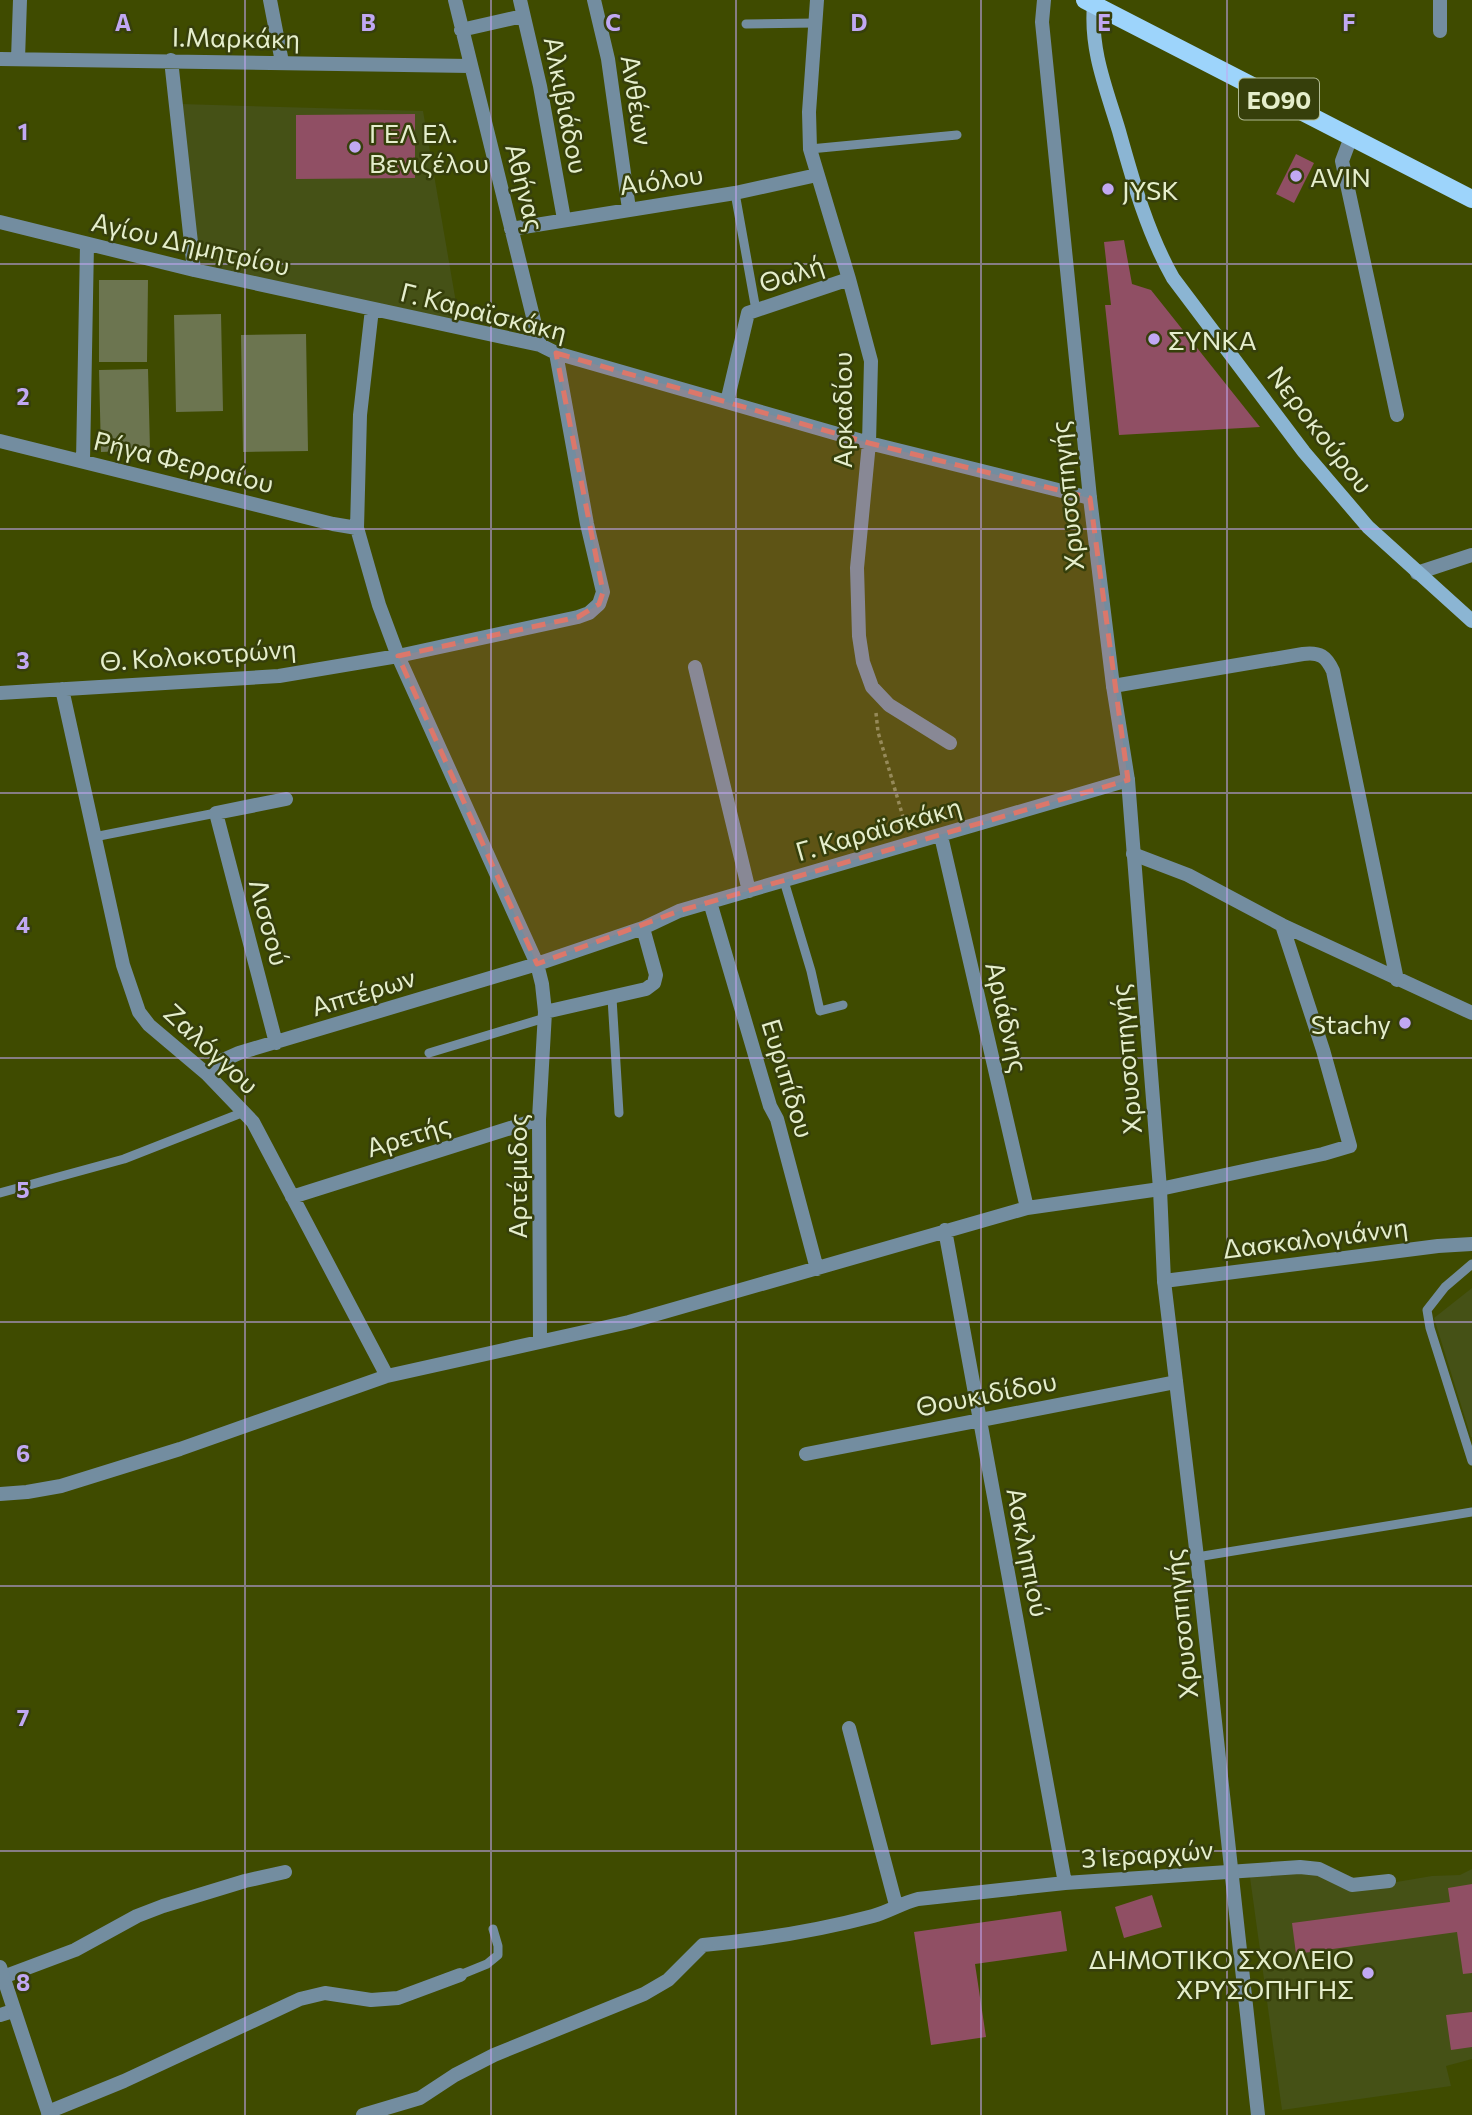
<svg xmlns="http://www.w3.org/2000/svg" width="1472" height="2115" viewBox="0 0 1472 2115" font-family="Commissioner,sans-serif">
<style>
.built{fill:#455116}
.green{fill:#6c7550}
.building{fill:#904f64}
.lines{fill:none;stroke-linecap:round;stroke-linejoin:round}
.path{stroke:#858f56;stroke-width:3.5;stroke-dasharray:3.5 3.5;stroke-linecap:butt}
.service{stroke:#738da0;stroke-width:9}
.minor{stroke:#738da0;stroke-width:14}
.tertiary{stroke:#738da0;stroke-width:14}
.secondary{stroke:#8bb5d3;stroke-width:14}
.primary{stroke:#9dd4fb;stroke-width:18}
.marked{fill:#dc776a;fill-opacity:0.2;stroke:#dc776a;stroke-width:5;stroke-dasharray:14 9;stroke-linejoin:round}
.grid{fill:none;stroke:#c1a8f3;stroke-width:2;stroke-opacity:0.55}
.poi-dot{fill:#c1a8f3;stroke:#363f0b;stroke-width:2.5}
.labels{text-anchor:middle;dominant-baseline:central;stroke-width:5;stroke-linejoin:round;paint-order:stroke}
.shield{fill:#363f0b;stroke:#b0ba92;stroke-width:2}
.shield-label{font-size:24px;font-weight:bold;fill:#e5eecc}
.street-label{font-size:26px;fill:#e5eecc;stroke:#363f0b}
.poi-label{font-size:26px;fill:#e5eecc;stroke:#363f0b;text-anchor:start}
.grid-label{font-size:23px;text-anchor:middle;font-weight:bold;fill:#c1a8f3;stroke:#363f0b;stroke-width:5;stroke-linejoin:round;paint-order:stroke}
</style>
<rect width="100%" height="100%" fill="#3f4b00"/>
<!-- built -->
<path class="built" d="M180,104L423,111L459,320L199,267Z
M1472,1288V1437H1471L1434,1318Z
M1313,1869L1361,1888L1432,1876L1460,1875L1472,1869V2059L1446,2066L1451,2086L1282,2110L1249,1870Z"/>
<!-- green -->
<path class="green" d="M99,280H148L147,362H99Z
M221,314L223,411L176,412L174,315Z
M306,334L308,451L243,452L241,335Z
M148,369L150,450L101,452L99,370Z"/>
<!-- building -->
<path class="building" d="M415,114V178L296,179V115Z
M1296,154L1314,163L1294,203L1276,194Z
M1124,240L1132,284L1151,290L1260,427L1119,435L1105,305H1111L1104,242Z
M1472,1884V1973L1463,1974L1457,1932L1296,1954L1292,1923L1450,1902L1448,1888Z
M1152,1895L1162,1927L1124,1938L1115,1907Z
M1061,1911L1067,1951L975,1964L986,2037L931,2045L914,1932Z
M1472,2012V2047L1451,2050L1446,2015Z"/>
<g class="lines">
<!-- path -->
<path class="path" d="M876,713L878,732L906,827"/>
<!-- service -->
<path class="service" d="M746,24L815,23
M810,149L957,135
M735,193L756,310
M94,837L216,813
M784,881L811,971L820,1011L843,1005
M612,998L619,1113
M429,1053L545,1018
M0,1193L124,1159L244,1112
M1472,1264L1445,1287L1427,1310L1430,1328L1472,1461
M1197,1557L1472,1512
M460,1975L487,1964L498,1955V1946L493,1929"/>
<!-- minor -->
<path class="minor" d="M270,0L282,62
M455,0L540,345
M520,0L540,86L564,219
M594,0L608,59L629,209
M817,0L809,112L810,149L849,279L871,361L869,443L857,568L859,636L863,662L872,687L889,705L950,743
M1440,0V31
M461,30L523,16
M0,59L470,66
M18,59L20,0
M171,60L194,270
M1351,137L1342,161L1397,415
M0,222L194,270L540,345L556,353L869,443L1090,498
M511,229L735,193L817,175
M372,309L360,415L357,528L379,605L398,656L537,964L542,984L545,1012L646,989L654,983L656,975L643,928L679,911L1128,780
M727,402L748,313L849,279
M0,441L333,524L357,528
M83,461L87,244
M1417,573L1472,555
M695,667L749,891
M1113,686L1303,654C1320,652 1326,656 1333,671L1397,980
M62,689L123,965L139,1012L149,1025L207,1074L253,1122L387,1376
M0,693L279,676L398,656L578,617L589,613L599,604L603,592L587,524L556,353
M941,836L1027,1208
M1133,854L1188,875L1282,925L1472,1013
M710,902L770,1106L777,1119L817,1269
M276,1043L216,813L286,799
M207,1074L221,1061L239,1053L537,964L643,928
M292,1197L539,1119
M945,1230L1065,1883
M1164,1281L1438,1246L1472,1244
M540,1341L539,1119L545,1012
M806,1454L1176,1382
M0,1494L27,1492L61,1486L180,1449L387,1376L629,1322L1027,1208L1160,1189L1323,1154L1350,1146L1323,1050L1282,925
M849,1728L896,1905
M3,1977L75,1950L137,1916L163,1906L245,1881L285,1872
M0,2015L13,2011
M48,2112L124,2081L300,1999L325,1993L371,2000L398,1998L460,1975
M363,2115L420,2098L455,2075L494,2055L644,1994L668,1980L703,1945C758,1940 820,1930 873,1916C888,1912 902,1903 918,1899L1065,1883L1300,1867L1319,1869L1352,1885L1389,1881"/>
<!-- tertiary -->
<path class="tertiary" d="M1044,0L1042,22L1090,498L1113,686L1128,780L1160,1189L1164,1281L1197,1557L1258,2115
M0,1967L49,2115"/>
<!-- secondary -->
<path class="secondary" d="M1094,5C1090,50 1106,88 1119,131C1133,181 1147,232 1173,278L1304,452L1368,527L1472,621"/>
<!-- primary -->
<path class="primary" d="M1085,0L1472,199"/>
</g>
<!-- marked area -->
<path class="marked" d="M556,353L869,443L1090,498L1128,780L679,911L537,964L398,656L578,617L599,604L603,592Z"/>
<!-- grid -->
<path class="grid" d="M245,0V2115M491,0V2115M736,0V2115M981,0V2115M1227,0V2115M0,264H1472M0,529H1472M0,793H1472M0,1058H1472M0,1322H1472M0,1586H1472M0,1851H1472"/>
<!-- markers -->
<g class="poi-dot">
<circle cx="355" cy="147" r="7"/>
<circle cx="1296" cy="176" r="7"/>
<circle cx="1108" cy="189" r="7"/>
<circle cx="1154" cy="339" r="7"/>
<circle cx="1405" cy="1023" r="7"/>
<circle cx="1368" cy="1973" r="7"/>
</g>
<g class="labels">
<!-- shield labels -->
<rect class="shield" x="1239" y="78.5" width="80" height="41" rx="5"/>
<g class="shield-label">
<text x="1279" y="99">ΕΟ90</text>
</g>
<!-- street labels -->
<g class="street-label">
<text transform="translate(236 37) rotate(1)">Ι.Μαρκάκη</text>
<text transform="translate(638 100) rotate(81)">Ανθέων</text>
<text transform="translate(567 105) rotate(79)">Αλκιβιάδου</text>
<text transform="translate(661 179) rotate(-8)">Αιόλου</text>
<text transform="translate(526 187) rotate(76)">Αθήνας</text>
<text transform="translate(191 243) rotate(13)">Αγίου Δημητρίου</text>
<text transform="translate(791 273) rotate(-18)">Θαλή</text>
<text transform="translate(484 311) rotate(14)">Γ. Καραϊσκάκη</text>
<text transform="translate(841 410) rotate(-90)">Αρκαδίου</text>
<text transform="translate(1321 429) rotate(52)">Νεροκούρου</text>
<text transform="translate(184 461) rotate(14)">Ρήγα Φερραίου</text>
<text transform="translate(1066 496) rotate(-96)">Χρυσοπηγής</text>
<text transform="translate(198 654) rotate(-4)">Θ. Κολοκοτρώνη</text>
<text transform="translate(878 828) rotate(-16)">Γ. Καραϊσκάκη</text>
<text transform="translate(270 922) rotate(75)">Λισσού</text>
<text transform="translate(363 991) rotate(-17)">Απτέρων</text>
<text transform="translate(1008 1017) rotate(77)">Αριάδνης</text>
<text transform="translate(212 1048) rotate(43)">Ζαλόγγου</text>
<text transform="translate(1125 1059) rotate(-95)">Χρυσοπηγής</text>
<text transform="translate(789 1078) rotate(73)">Ευριπίδου</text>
<text transform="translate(408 1135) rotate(-17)">Αρετής</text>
<text transform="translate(516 1176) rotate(-90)">Αρτέμιδος</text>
<text transform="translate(1315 1237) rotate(-7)">Δασκαλογιάννη</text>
<text transform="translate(986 1393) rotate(-11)">Θουκιδίδου</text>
<text transform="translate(1029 1552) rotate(79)">Ασκληπιού</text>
<text transform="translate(1180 1624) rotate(-96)">Χρυσοπηγής</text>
<text transform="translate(1147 1853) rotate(-4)">3 Ιεραρχών</text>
</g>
<!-- poi labels -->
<g class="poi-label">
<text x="369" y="132">ΓΕΛ Ελ.<tspan x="369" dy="30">Βενιζέλου</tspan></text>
<text x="1310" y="176">AVIN</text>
<text x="1122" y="189">JYSK</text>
<text x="1168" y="339">ΣΥΝΚΑ</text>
<text x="1391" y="1023" text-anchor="end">Stachy</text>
<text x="1354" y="1958" text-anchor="end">ΔΗΜΟΤΙΚΟ ΣΧΟΛΕΙΟ<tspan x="1354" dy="30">ΧΡΥΣΟΠΗΓΗΣ</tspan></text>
</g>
</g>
<g class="grid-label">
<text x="123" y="31">A</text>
<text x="368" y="31">B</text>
<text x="613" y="31">C</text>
<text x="859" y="31">D</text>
<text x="1104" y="31">E</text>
<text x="1349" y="31">F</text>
<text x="23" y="140">1</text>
<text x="23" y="405">2</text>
<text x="23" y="669">3</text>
<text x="23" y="933">4</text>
<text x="23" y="1198">5</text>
<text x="23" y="1462">6</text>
<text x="23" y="1726">7</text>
<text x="23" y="1991">8</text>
</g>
</svg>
